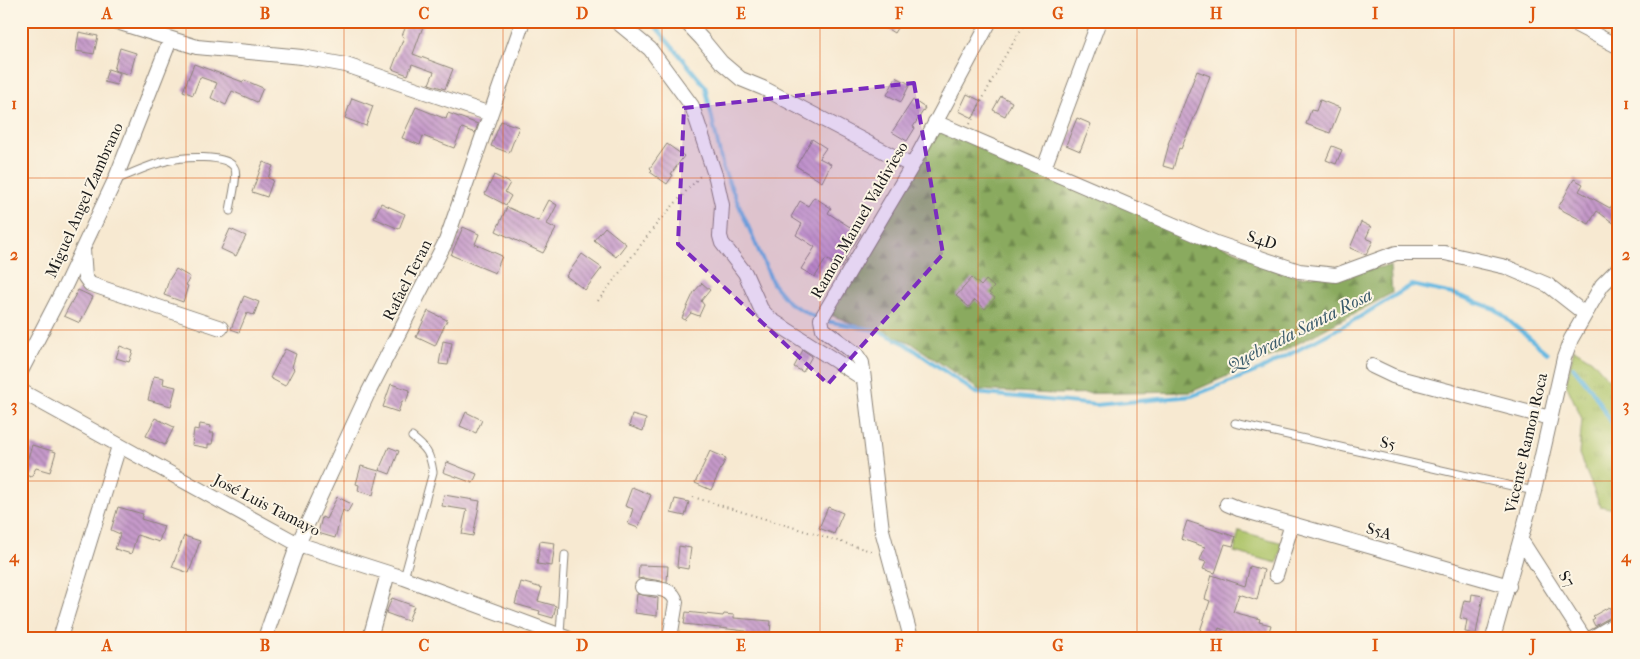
<svg xmlns="http://www.w3.org/2000/svg" width="1640" height="659" viewBox="0 0 1640 659" font-family="'IM FELL French Canon',serif">
<style>
.grass{fill:url(#grass-tufts);stroke:#657043}
.forest{fill:url(#forest-firs);stroke:#53633d}
.pitch{fill:#aec56a;stroke:#657043}
.lines{fill:none;stroke-linecap:round;stroke-linejoin:round}
.stream{stroke:#66b9e2;stroke-width:4}
.building{fill:url(#building-back-hatch)}
.lane-casing{stroke:#8a8276;stroke-width:9}
.street-casing{stroke:#8a8276;stroke-width:16}
.path{stroke:#8a8276;stroke-width:2;stroke-dasharray:1 4;stroke-linecap:butt}
.lane{stroke:#fff;stroke-width:7}
.street{stroke:#fff;stroke-width:14}
.marked{fill:#7b2cbf;fill-opacity:0.2;stroke:#7b2cbf;stroke-width:4;stroke-dasharray:10 6;stroke-linejoin:round}
.grid{fill:none;stroke:#de560d;stroke-width:1;stroke-opacity:0.55}
.labels{text-anchor:middle;dominant-baseline:central;stroke-width:4;stroke-linejoin:round;paint-order:stroke}
.street-label{font-size:16px;fill:#1c1c1c;stroke:#fcf5e5}
.water-label{font-size:18px;font-style:italic;fill:#3a5b6b;stroke:#fcf5e5}
.neatline{fill:none;stroke:#de560d;stroke-width:2}
.grid-label{font-size:16px;text-anchor:middle;font-weight:bold;fill:#de560d}
</style>
<defs>
<pattern id="grass-tufts" width="24" height="20" patternUnits="userSpaceOnUse" patternTransform="scale(1.25)"><rect width="24" height="20" fill="#aec56a"/><path d="M3 7l-1-3M5 7V3M7 7l1-3M15 17l-1-3M17 17v-4M19 17l1-3" fill="none" stroke="#95a95b"/></pattern>
<pattern id="forest-firs" width="22" height="20" patternUnits="userSpaceOnUse" patternTransform="scale(1.25)"><rect width="22" height="20" fill="#8aaa5e"/><path d="M5 1l3.5 6h-7zM16 11l3.5 6h-7z" fill="#708a4d"/></pattern>
<pattern id="building-back-hatch" width="6" height="6" patternUnits="userSpaceOnUse" patternTransform="scale(1.25)"><rect width="6" height="6" fill="#c69aca"/><path d="M-1 5l2 2M0 0l6 6M5-1l2 2" fill="none" stroke="#a07da3"/></pattern>
</defs>
<rect width="100%" height="100%" fill="#fcf5e5"/>
<filter id="ink" filterUnits="userSpaceOnUse"><feTurbulence type="fractalNoise" baseFrequency=".02" numOctaves="2"/><feDisplacementMap in="SourceGraphic" scale="10" xChannelSelector="R" yChannelSelector="G"/><feConvolveMatrix kernelMatrix="1 2 1 2 8 2 1 2 1" color-interpolation-filters="sRGB"/></filter>
<filter id="wash" filterUnits="userSpaceOnUse"><feTurbulence type="fractalNoise" baseFrequency=".0096" numOctaves="4" result="noise"/><feDisplacementMap in="SourceGraphic" scale="20" xChannelSelector="R" yChannelSelector="G"/><feGaussianBlur stdDeviation="1.12" result="paint"/><feColorMatrix in="noise" values="0 0 0 0 0 0 0 0 0 0 0 0 0 0 0 0 0 1.4 0 .05"/><feComposite in="paint" operator="in"/></filter>
<g filter="url(#wash)">
<rect width="100%" height="100%" fill="#f7e9d1"/>
<!-- grass -->
<path class="grass" d="M1574,349L1592,360L1619,391V510L1600,506L1579,454L1582,419L1566,384Z"/>
<!-- forest -->
<path class="forest" d="M937,130L1300,277L1390,266L1392,293L1284,351L1191,392L1053,394L979,390L910,342L851,323L831,315Z"/>
<!-- pitch -->
<path class="pitch" d="M1239,531L1283,543L1277,563L1234,552Z"/>
<g class="lines">
<!-- stream -->
<path class="stream" d="M651,21L705,86L723,168L773,284L789,303L818,319
M826,321L879,331L906,344L976,393L1096,405L1192,396L1260,370L1358,318L1412,285L1457,295L1495,309L1547,353
M1573,367L1591,389L1619,435"/>
</g>
<g id="blocks">
<!-- building -->
<path class="building" d="M408,21H425L413,54L453,69L445,89L429,84L434,72L412,64L408,75L392,69L404,37L402,36Z
M875,21H893L899,25L894,33Z
M79,32L98,36L94,54L76,51Z
M120,48L136,53L130,75L114,70Z
M194,64L243,82L244,80L263,88L257,102L232,91L226,105L211,98L217,83L200,77L193,95L183,91Z
M108,69L120,73L116,85L104,82Z
M1197,71L1210,76L1201,101L1181,149L1179,148L1173,169L1163,166L1169,144H1168Z
M896,77L910,84L901,102L887,95Z
M967,94L981,101L973,118L959,111Z
M1001,96L1012,102L1005,116L993,110Z
M352,98L373,106L366,126L345,118Z
M913,100L925,108L913,127L915,128L907,141L892,132Z
M1320,100L1340,108L1330,133L1306,124L1311,110L1316,111Z
M416,107L446,119L448,113L478,124L475,133L462,128L454,148L423,136L420,145L402,138Z
M1077,118L1091,124L1080,151L1066,145Z
M501,121L519,127L509,153L491,146Z
M812,139L826,148L819,158L831,164L822,182L796,166Z
M667,144L684,156L671,174L673,175L667,184L650,172L652,170L650,168Z
M1332,146L1342,150L1336,164L1326,160Z
M263,162L273,166L268,178L273,180L267,197L252,192Z
M494,175L510,183L505,192L511,196L506,205L485,194Z
M1574,179L1583,184L1579,191L1610,208L1619,196V227L1597,211L1589,224L1558,208Z
M814,197L831,208L828,213L861,234L845,258L846,259L841,268L826,259L815,277L801,269L815,247L796,235L802,224L791,217L800,201L808,206Z
M549,200L557,205L547,224L556,229L543,253L496,231L507,207L538,221Z
M381,203L405,214L399,229L374,218Z
M1361,222L1371,227L1366,238L1373,241L1366,255L1350,248Z
M463,227L479,234L475,244L502,256L495,273L451,255Z
M605,227L626,244L616,257L594,240Z
M230,229L246,236L236,256L221,249Z
M582,254L602,268L585,290L566,276Z
M176,269L190,277L186,285L188,286L183,302L164,295L169,280Z
M972,278L981,286L986,280L994,287L989,293L995,298L985,309L975,300L969,307L956,296Z
M702,283L710,290L701,301L704,305L699,316L691,313L685,320L682,318L694,292Z
M78,290L93,297L80,323L64,316Z
M244,296L259,302L254,315L247,313L239,332L231,329Z
M428,311L447,320L435,346L416,337Z
M443,341L452,343L448,365L439,364Z
M120,346L133,351L129,362L116,358Z
M285,349L296,354L292,367L294,369L285,386L270,378Z
M803,350L812,356L803,372L794,367Z
M154,376L164,378L163,384L176,387L171,406L148,400Z
M391,384L410,390L406,402L402,401L398,412L383,407Z
M466,412L482,420L476,433L460,426Z
M632,415L646,419L643,431L629,426Z
M155,418L174,427L165,445L146,436Z
M200,424L211,426L210,433H214L212,444H208V448L192,445L194,429L199,430Z
M32,445L56,452L50,472L36,468L31,477L23,474Z
M389,447L399,451L390,474L379,470Z
M710,451L726,458L711,490L695,483Z
M447,462L477,474L473,483L443,472Z
M361,466L379,471L373,495L358,491L359,485L356,484Z
M632,487L651,495L638,528L628,524L633,509L625,506Z
M444,495L480,501L473,536L462,534L467,510L442,506Z
M337,497L352,504L347,513L343,510L335,538L318,533L322,517L326,519Z
M675,499L689,502L685,516L671,513Z
M118,507L143,514L141,519L164,526L159,542L137,535L131,554L115,549L120,534L111,530Z
M828,507L843,513L834,534L819,528Z
M1187,521L1236,537L1233,546L1225,544L1215,573L1203,569L1206,562L1200,560L1205,547L1181,539Z
M184,536L200,541L189,573L172,567Z
M540,541L555,543L552,566L537,564Z
M679,546L691,548L688,569L677,567Z
M639,565L668,566L667,582L643,578L638,579Z
M1250,566L1264,570L1257,600L1239,594L1233,612L1260,619L1259,622L1271,625L1267,638H1235L1236,634L1219,628L1216,636L1200,631L1210,601L1205,599L1212,575L1245,586Z
M521,582L542,588L538,601L556,606L553,618L539,614L540,611L515,604Z
M637,594L658,598L657,616L635,613Z
M1472,594L1483,596L1476,634L1465,632L1467,620L1460,618L1464,600L1471,601Z
M392,598L414,606L408,621L386,613Z
M1609,607L1614,615L1595,626L1592,620L1595,618L1593,616Z
M686,612L723,616L724,614L734,615V618L771,621L770,634L762,633V638H746V631L684,624Z"/>
</g>
</g>
<g filter="url(#ink)">
<use href="#blocks" fill-opacity="0" stroke="#8a8276" stroke-width="1"/>
<g class="lines">
<!-- lane casing -->
<g class="lane-casing">
<path id="lane" d="M116,180C132,173 149,165 166,161C180,157 229,153 235,169C238,176 231,202 230,211
M1235,423L1534,491
M404,578L433,472C430,453 427,449 412,437
M560,634L565,555"/>
</g>
<!-- street casing -->
<g class="street-casing">
<path id="street" d="M114,21L197,47L302,57L346,65L490,114
M616,21L650,49L692,106L716,178L722,205L720,236L722,243L745,273L761,309L770,319L864,379
M685,21L702,39L721,62L741,79L763,88L912,166
M1569,21L1619,47
M935,122L1216,243L1299,271L1336,275L1396,253H1445L1506,267L1548,285L1585,314
M1044,168L1099,21
M83,249L85,277L90,284L221,328
M1372,366L1393,376L1403,379L1550,418
M21,371L65,286L115,180L170,40
M21,391L298,544L404,578L567,638
M1227,504L1239,509L1509,586
M1521,540L1584,638
M1276,575L1292,524
M642,587C655,589 673,587 676,602L670,638
M60,638L119,446
M265,638L298,544L368,393L446,241L523,21
M370,638L388,573
M911,638L882,530L862,363L856,354L823,329L821,319L912,166L990,21
M1493,638L1534,491L1564,358L1571,339L1602,285L1619,268
M1592,638L1619,622"/>
</g>
<!-- path -->
<path class="path" d="M970,124L1002,61L1026,21
M598,301L659,221L702,174
M693,497L874,552"/>
<!-- lane -->
<use href="#lane" class="lane"/>
<!-- street -->
<use href="#street" class="street"/>
</g>
</g>
<!-- marked area -->
<path class="marked" d="M914,83L943,254L828,384L678,244L684,108Z"/>
<!-- grid -->
<path class="grid" d="M186,21V638M344,21V638M503,21V638M662,21V638M820,21V638M978,21V638M1137,21V638M1296,21V638M1454,21V638M21,178H1619M21,330H1619M21,481H1619"/>
<g class="labels">
<!-- street labels -->
<g class="street-label">
<text transform="translate(84 200) rotate(-66)">Miguel Angel Zambrano</text>
<text transform="translate(859 220) rotate(-60)">Ramon Manuel Valdivieso</text>
<text transform="translate(1262 240) rotate(18)">S4D</text>
<text transform="translate(407 280) rotate(-63)">Rafael Teran</text>
<text transform="translate(1388 443) rotate(13)">S5</text>
<text transform="translate(1526 443) rotate(-77)">Vicente Ramon Roca</text>
<text transform="translate(267 505) rotate(27)">José Luis Tamayo</text>
<text transform="translate(1379 531) rotate(16)">S5A</text>
<text transform="translate(1567 579) rotate(57)">S7</text>
</g>
<!-- water labels -->
<g class="water-label">
<text transform="translate(1300 330) rotate(-27)">Quebrada Santa Rosa</text>
</g>
</g>
<!-- margin -->
<rect width="1640" height="659" fill="none" stroke="#fcf5e5" stroke-width="55"/>
<rect x="28" y="28" width="1584" height="604" class="neatline"/>
<g class="grid-label">
<text x="107" y="19">A</text>
<text x="265" y="19">B</text>
<text x="424" y="19">C</text>
<text x="582" y="19">D</text>
<text x="741" y="19">E</text>
<text x="899" y="19">F</text>
<text x="1058" y="19">G</text>
<text x="1216" y="19">H</text>
<text x="1375" y="19">I</text>
<text x="1533" y="19">J</text>
<text x="14" y="109">1</text>
<text x="1626" y="109">1</text>
<text x="14" y="260">2</text>
<text x="1626" y="260">2</text>
<text x="14" y="411">3</text>
<text x="1626" y="411">3</text>
<text x="14" y="562">4</text>
<text x="1626" y="562">4</text>
<text x="107" y="651">A</text>
<text x="265" y="651">B</text>
<text x="424" y="651">C</text>
<text x="582" y="651">D</text>
<text x="741" y="651">E</text>
<text x="899" y="651">F</text>
<text x="1058" y="651">G</text>
<text x="1216" y="651">H</text>
<text x="1375" y="651">I</text>
<text x="1533" y="651">J</text>
</g>
</svg>
